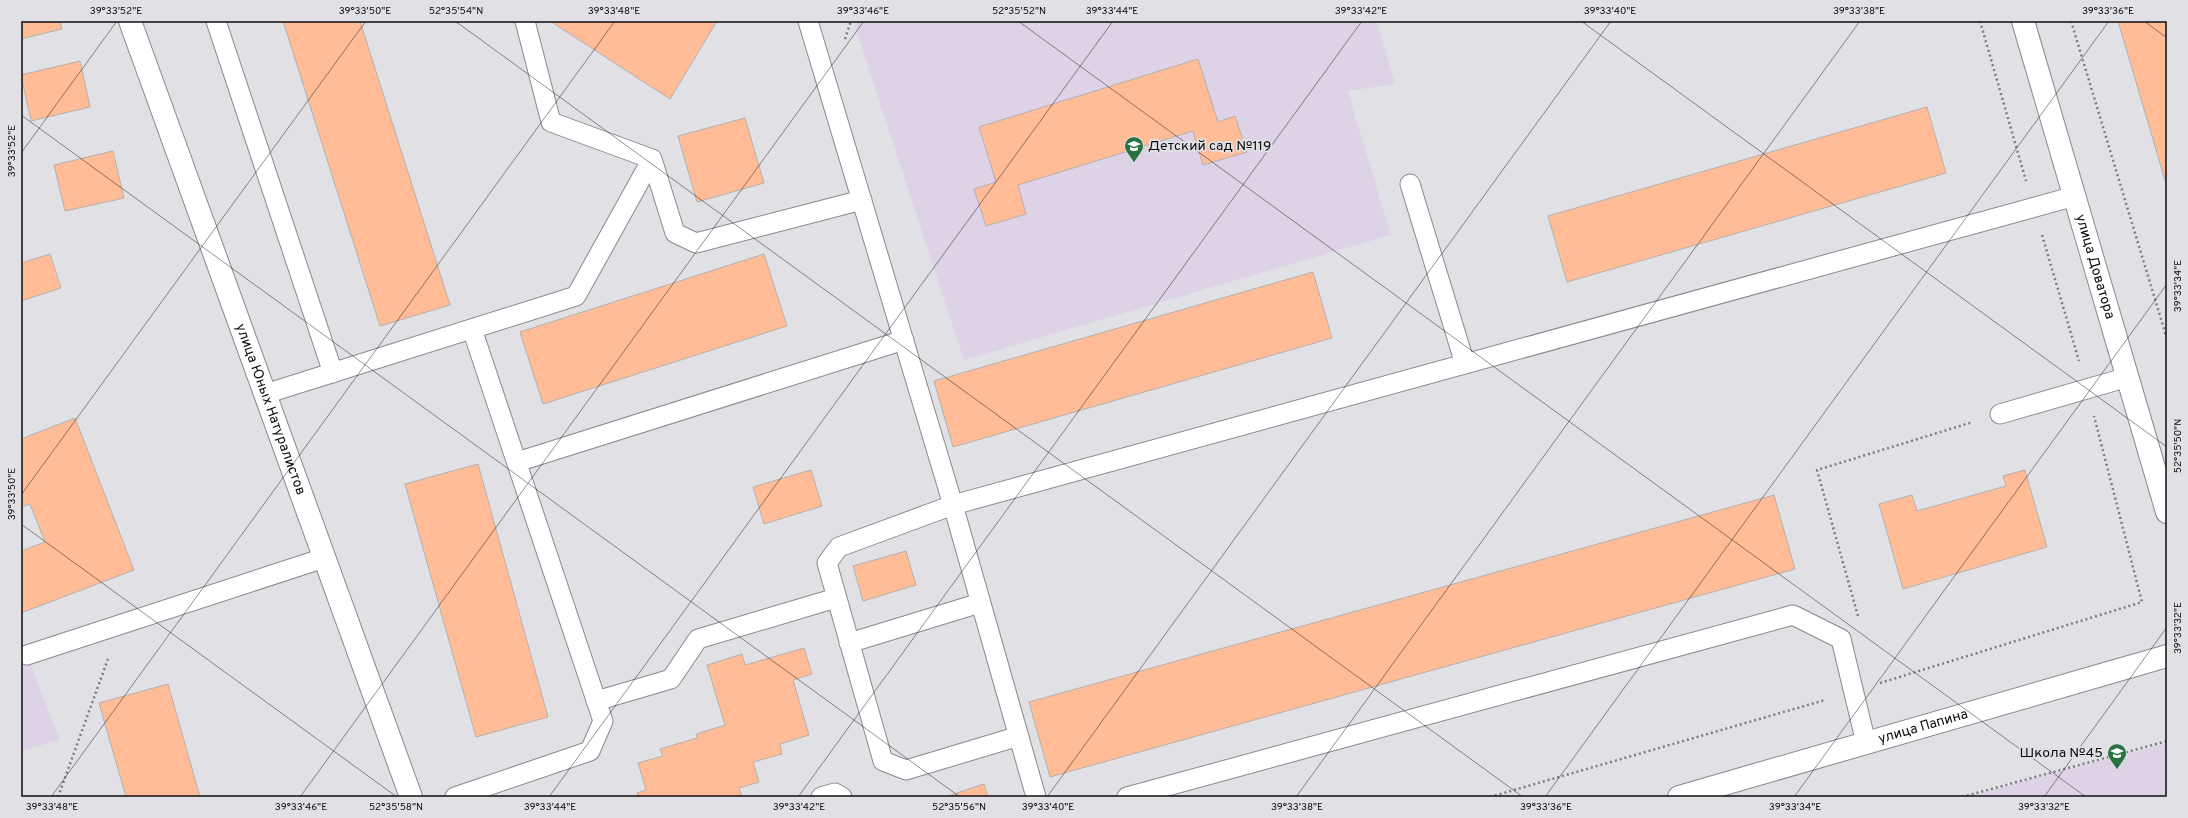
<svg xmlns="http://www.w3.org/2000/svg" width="2188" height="818" viewBox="0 0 2188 818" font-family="Overpass,sans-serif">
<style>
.education{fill:#ded2e6}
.building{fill:#ffbc96;stroke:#b4b0ae}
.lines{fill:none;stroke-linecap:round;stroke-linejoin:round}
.service-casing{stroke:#89898d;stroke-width:21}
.minor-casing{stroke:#89898d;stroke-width:24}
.tertiary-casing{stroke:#89898d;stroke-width:24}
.path{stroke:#7c7c7e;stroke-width:2.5;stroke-dasharray:2 3;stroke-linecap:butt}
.service{stroke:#fff;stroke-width:19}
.minor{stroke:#fff;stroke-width:22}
.tertiary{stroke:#fff;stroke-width:22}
.ticks{fill:none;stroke:#0d0d0e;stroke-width:1;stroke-opacity:0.45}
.labels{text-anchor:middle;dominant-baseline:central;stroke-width:3.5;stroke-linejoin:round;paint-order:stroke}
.poi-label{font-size:14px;fill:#0d0d0e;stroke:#e1e1e5;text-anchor:start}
.street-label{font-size:14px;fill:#0d0d0e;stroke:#e1e1e5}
.neatline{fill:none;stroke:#0d0d0e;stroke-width:1.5}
.ticks-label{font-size:10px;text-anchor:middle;fill:#0d0d0e}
</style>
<rect width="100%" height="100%" fill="#e1e1e5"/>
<!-- education -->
<path class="education" d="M858,21H1377L1395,84L1348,91L1391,235L964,360L855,27Z
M21,639L60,740L21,751Z
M2167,743V797H1966Z"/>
<!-- building -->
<path class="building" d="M21,21H60L62,29L21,39Z
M283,21H360L450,305L380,326Z
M550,21H717L670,99Z
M2118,21H2167V187Z
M1198,59L1218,122L1235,116L1247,152L1203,165L1193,131L1018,185L1026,214L986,226L974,189L996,182L979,127Z
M80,61L90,107L31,121L21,75Z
M1927,107L1946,173L1567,282L1548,216Z
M745,118L764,183L697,202L678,136Z
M113,151L124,198L65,211L54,165Z
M50,254L61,288L21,301V263Z
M764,254L787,326L543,404L520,332Z
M1313,272L1332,338L953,447L934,381Z
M75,418L134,570L21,613V551L45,542L30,504L21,507V439Z
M478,464L548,717L476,737L405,484Z
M811,470L822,506L764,524L753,487Z
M2025,470L2047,547L1903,589L1879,504L1912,495L1917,511L2006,486L2003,476Z
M1774,495L1795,569L1050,777L1029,702Z
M906,551L916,585L863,601L853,566Z
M804,648L812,674L793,680L809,735L780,744L782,754L753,762L759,782L739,788L742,797H638L637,793L646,790L638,763L663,756L660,749L697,738L696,734L725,725L707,665L742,654L745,665Z
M168,684L200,797H126L99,703Z
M984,784L988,797H945Z"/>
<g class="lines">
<!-- service casing -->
<g class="service-casing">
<path id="service" d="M216,21L333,373
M525,21L551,122L652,159L675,233L696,243L862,200
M808,21L953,505L1036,797
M1410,184L1465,364
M265,394L576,296L652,159
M2000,414L2128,377
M517,462L904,340
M849,643L980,603
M27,655L324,558
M596,701L671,679L698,639L836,598
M1019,736L906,770L883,761L827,563L839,547L953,505L2075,196
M455,797L590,751L603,721L472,329
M821,797L835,793L842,797
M1127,797L1793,615L1841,639L1866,743"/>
</g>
<!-- minor casing -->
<g class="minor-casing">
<g id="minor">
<path id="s1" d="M130,21L411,797"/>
<path id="s2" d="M2023,21L2167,512"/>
</g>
</g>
<!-- tertiary casing -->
<g class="tertiary-casing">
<g id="tertiary">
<path id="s3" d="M1679,797L2167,656"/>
</g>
</g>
<!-- path -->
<path class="path" d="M1980,21L2026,181
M2071,21L2167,339
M845,39L851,21
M2042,235L2079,361
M1858,616L1817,470L1973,422
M1880,683L2142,602L2094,416
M58,797L108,659
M1490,797L1825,700
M1962,797L2167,741"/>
<!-- service -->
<use href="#service" class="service"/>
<!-- minor -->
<use href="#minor" class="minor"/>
<!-- tertiary -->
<use href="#tertiary" class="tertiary"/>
</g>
<!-- ticks -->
<path class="ticks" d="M455,21L1523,797M1018,21L2086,797M1581,21L2167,447M2144,21L2167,38M21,115L960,797M21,153L117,21M21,495L366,21M21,524L397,797M51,797L615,21M300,797L864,21M549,797L1113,21M798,797L1362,21M1047,797L1611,21M1296,797L1860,21M1545,797L2109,21M1794,797L2167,284M2044,797L2167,627"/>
<!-- icons -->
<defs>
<g id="school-pin" transform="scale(1)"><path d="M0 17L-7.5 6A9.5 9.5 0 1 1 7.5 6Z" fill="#287240" stroke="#e1e1e5"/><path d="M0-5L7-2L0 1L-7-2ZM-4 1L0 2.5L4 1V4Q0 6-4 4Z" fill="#fff"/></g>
</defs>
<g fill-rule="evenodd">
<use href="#school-pin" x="1134" y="146"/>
<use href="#school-pin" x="2117" y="753"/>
</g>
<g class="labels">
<!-- poi labels -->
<g class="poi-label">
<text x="1148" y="146">Детский сад №119</text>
<text x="2103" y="753" text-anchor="end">Школа №45</text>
</g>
<!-- street labels -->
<g class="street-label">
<text stroke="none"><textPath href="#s2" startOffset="256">улица Доватора</textPath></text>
<text stroke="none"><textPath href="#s1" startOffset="413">улица Юных Натуралистов</textPath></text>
<text stroke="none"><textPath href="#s3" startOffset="254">улица Папина</textPath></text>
</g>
</g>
<!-- border -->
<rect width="2188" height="818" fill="none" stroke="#e1e1e5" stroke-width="44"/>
<rect x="22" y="22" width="2144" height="774" class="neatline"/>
<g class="ticks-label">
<text x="116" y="14">39°33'52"E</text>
<text x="365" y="14">39°33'50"E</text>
<text x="456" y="14">52°35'54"N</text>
<text x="614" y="14">39°33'48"E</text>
<text x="863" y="14">39°33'46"E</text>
<text x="1019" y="14">52°35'52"N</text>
<text x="1112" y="14">39°33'44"E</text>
<text x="1361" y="14">39°33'42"E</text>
<text x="1610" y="14">39°33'40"E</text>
<text x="1859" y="14">39°33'38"E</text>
<text x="2108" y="14">39°33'36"E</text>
<text transform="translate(11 151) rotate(-90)" y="4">39°33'52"E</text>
<text transform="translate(2177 286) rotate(-90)" y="4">39°33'34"E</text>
<text transform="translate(2177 446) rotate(-90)" y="4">52°35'50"N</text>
<text transform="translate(11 494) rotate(-90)" y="4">39°33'50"E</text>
<text transform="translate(2177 628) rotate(-90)" y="4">39°33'32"E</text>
<text x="52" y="810">39°33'48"E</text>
<text x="301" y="810">39°33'46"E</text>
<text x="396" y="810">52°35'58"N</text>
<text x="550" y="810">39°33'44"E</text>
<text x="799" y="810">39°33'42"E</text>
<text x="959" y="810">52°35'56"N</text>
<text x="1048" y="810">39°33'40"E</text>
<text x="1297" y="810">39°33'38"E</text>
<text x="1546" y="810">39°33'36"E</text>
<text x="1795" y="810">39°33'34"E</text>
<text x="2044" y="810">39°33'32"E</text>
</g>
</svg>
